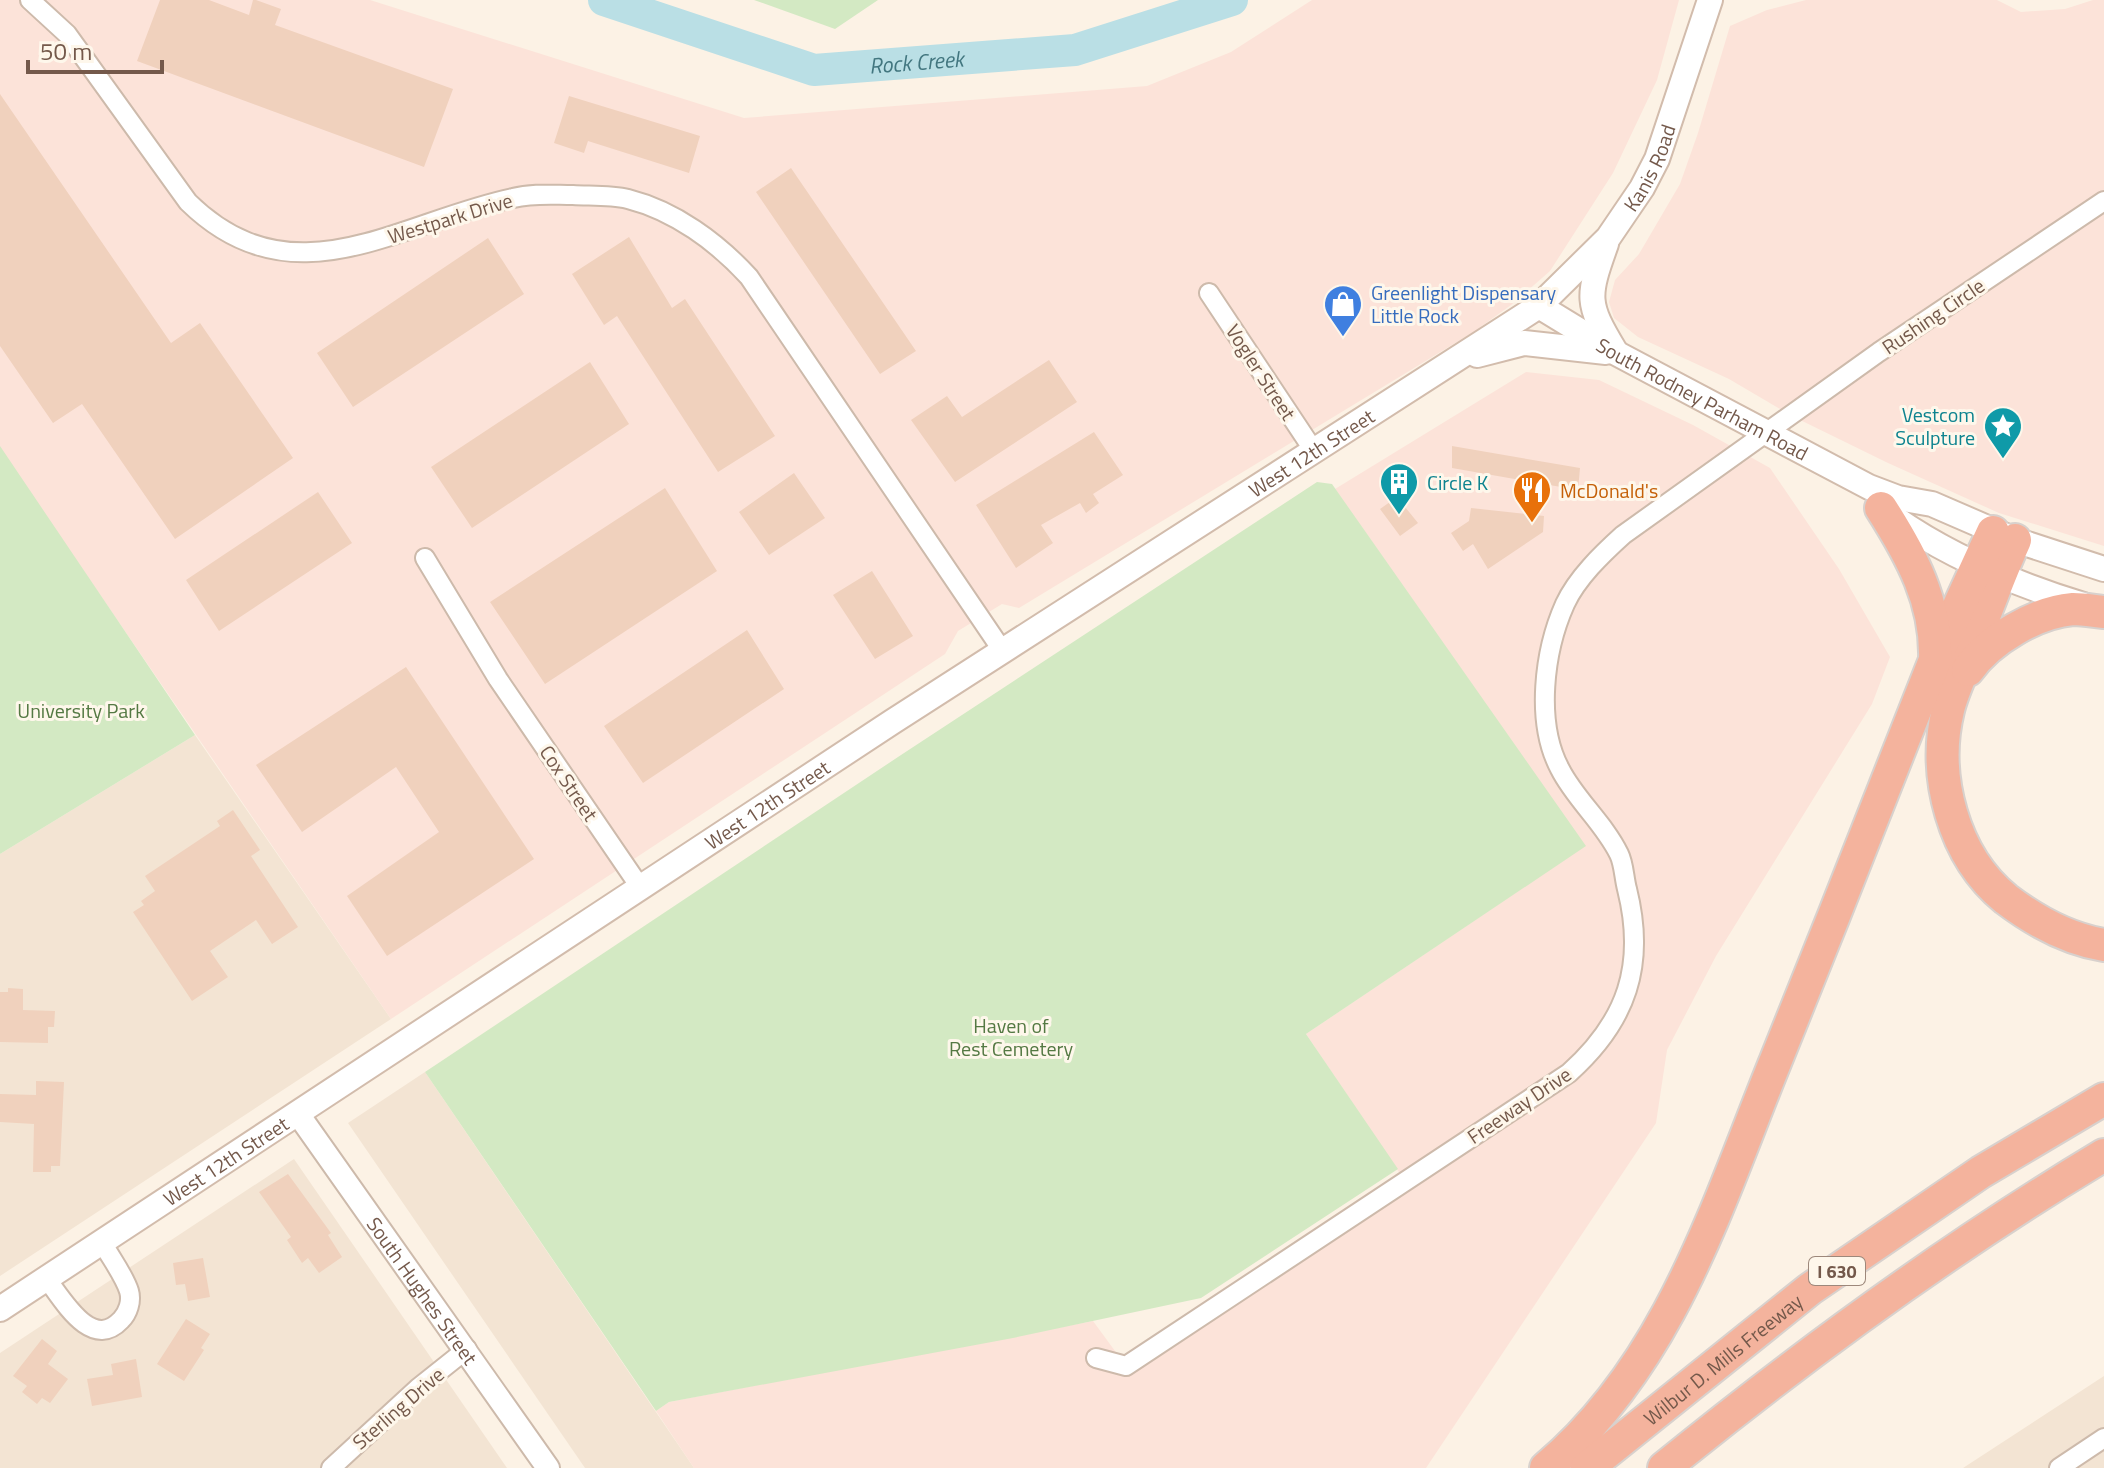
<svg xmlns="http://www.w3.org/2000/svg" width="2104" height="1468" viewBox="0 0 2104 1468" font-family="'Titillium Web',sans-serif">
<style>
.residential{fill:#f3e4d3}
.commercial{fill:#fce3d9}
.green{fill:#d3e9c3}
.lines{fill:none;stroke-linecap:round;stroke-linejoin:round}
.river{stroke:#badfe5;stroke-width:32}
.building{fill:#f0d1bd}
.minor-casing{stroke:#cdbaab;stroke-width:22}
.tertiary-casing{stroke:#cdbaab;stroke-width:26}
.secondary-casing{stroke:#d2bcac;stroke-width:28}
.motorway-casing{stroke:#d8d1cd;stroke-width:36}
.minor{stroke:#fff;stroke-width:18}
.tertiary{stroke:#fff;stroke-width:22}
.secondary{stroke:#fff;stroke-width:24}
.motorway{stroke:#f4b39d;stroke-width:32}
.labels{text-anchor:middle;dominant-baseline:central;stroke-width:6;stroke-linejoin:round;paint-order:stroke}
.shield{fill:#fef7eb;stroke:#9d887b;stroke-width:2}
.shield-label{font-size:18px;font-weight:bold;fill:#74594b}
.street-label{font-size:20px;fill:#74594b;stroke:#fef7eb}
.shop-label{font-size:20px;fill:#366cbe;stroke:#fef7eb;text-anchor:start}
.culture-label{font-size:20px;fill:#0d838f;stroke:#fef7eb;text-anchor:end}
.food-label{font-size:20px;fill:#c56008;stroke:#fef7eb;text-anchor:start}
.park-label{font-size:20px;fill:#547943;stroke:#fef7eb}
.water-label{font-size:22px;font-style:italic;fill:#42767f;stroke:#fef7eb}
</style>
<rect width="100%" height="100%" fill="#fcf2e5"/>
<!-- residential -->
<path class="residential" d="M195,735L391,1019L0,1276V854Z
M425,1072L694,1468H585L348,1123Z
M294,1159L507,1468H0V1353Z
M2104,1376V1468H1963Z"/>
<!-- commercial -->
<path class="commercial" d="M0,0H370L744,118L1147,86L1231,52L1312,0H1679L1657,80L1613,173L1550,271L1511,305L1475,331L1019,608L1002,604L958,631L945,654L391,1019L0,449Z
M1806,0H1997L2021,12L2065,9L2093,0H2104V546L1999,513L1888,463L1792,416L1729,379L1638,337L1614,318L1609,302L1615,280L1639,254L1680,184L1698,133L1730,26L1767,10Z
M1526,372L1599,380L1693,425L1770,468L1839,569L1890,657L1872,704L1716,956L1667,1050L1656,1123L1426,1468H694L656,1411L669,1402L1093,1321L1126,1366L1405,1181L1306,1034L1585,846L1335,489Z"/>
<!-- green -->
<path class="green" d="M754,0H878L835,29Z
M0,446L195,735L0,854Z
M1317,482L1332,484L1586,846L1306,1034L1398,1169L1201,1298L1013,1338L669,1402L656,1411L425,1072L901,755Z"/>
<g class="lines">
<!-- river -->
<path class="river" id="s1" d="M604,0L814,70L1075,50L1232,0"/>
</g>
<!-- building -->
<path class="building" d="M160,0H209L249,15L253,0H256L281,9L275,25L453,89L424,167L137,61Z
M0,94L171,343L200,323L293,458L175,539L82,404L53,423L0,346Z
M569,96L700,136L689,173L588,141L584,153L554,143Z
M791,168L916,351L880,374L756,192Z
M629,237L672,308L685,299L775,436L718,472L617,316L604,325L572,274Z
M488,238L524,294L353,407L317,353Z
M1049,360L1077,402L955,482L911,420L947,396L962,417Z
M590,362L629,424L472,528L431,467Z
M1094,432L1123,475L1093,494L1099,503L1086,513L1080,503L1041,525L1053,543L1016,568L976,505Z
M1452,446L1580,468L1578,490L1452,468Z
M794,473L825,518L769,555L739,512Z
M665,488L717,571L545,684L490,602Z
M318,492L352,543L219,631L186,580Z
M1397,497L1418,523L1400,536L1380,509Z
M1471,508L1544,516L1543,532L1488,569L1473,544L1463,551L1451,533L1469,521Z
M872,571L913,636L875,659L833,595Z
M747,630L784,689L643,783L604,726Z
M406,667L534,859L387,956L347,896L439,832L396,767L302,832L256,765Z
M233,810L260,850L251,856L298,927L272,944L256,920L210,951L228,977L192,1001L133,912L144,905L141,901L155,891L145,876L220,826L217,821Z
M8,988L23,989V1010L55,1011L54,1027H48V1043L0,1042V992H8Z
M36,1081L64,1082L60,1166H51V1172H33L34,1124L0,1122V1094L36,1095Z
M288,1174L331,1233L328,1235L342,1257L319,1273L308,1258L302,1263L287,1240L291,1237L259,1192Z
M203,1258L210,1297L188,1301L185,1284L176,1285L173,1263Z
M186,1319L210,1334L201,1348L204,1350L184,1381L157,1364Z
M42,1339L57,1351L48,1364L68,1379L50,1403L42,1398L37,1404L22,1392L27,1386L13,1376Z
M136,1359L142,1397L92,1406L87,1379L113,1375L111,1364Z"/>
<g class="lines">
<!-- minor casing -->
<g class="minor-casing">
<path id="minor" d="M30,0L67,34L188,202C293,305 398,222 513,198C533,193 553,195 573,195C591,196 611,195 628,199C675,211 717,242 749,277L1002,650
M1209,293L1314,451
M425,558L498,679L640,887
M46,1278C62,1298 91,1352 121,1320C128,1313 132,1301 129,1291C124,1275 110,1257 102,1242
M1096,1358L1126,1366L1569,1073C1627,1021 1646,965 1627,889C1624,878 1624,864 1619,854C1604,823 1575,799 1560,769C1535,722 1544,651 1565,604C1577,578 1602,554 1623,535L1879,352L2104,201
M331,1468L418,1388L467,1349
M2059,1468L2104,1438"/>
</g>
<!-- tertiary casing -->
<g class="tertiary-casing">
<g id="tertiary">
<path id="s2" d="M298,1114L548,1468"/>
</g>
</g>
<!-- secondary casing -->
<g class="secondary-casing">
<g id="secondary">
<path d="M1606,244C1587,297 1586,303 1615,351"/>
<path id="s3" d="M1539,306L1616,353L1869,487L1898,498L1932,504L2015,540L2104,569"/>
<path d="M1477,355L1524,343L1606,352"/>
<path d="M1889,514C1947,556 2015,584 2083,605"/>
<path id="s4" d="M0,1309L892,722L1539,306L1608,238L1642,188L1657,159L1710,0"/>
</g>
</g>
<!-- motorway casing -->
<g class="motorway-casing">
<g id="motorway">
<path d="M2015,540C1999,575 1986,611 1972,648C1964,668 1953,689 1948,710C1932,776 1953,856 2006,899C2035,921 2067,939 2104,945"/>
<path d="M1936,656L1993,532"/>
<path d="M1968,670C1989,640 2036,612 2073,609C2083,609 2094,611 2104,612"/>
<path d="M1546,1468C1670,1364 1717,1205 1776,1060C1830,927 1882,794 1935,660C1937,602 1911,555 1881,508"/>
<path id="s5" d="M1587,1468L1810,1289L1981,1172L2104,1099"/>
<path d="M1664,1468C1804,1354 1949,1248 2104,1155"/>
</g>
</g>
<!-- minor -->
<use href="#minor" class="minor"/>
<!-- tertiary -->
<use href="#tertiary" class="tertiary"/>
<!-- secondary -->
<use href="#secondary" class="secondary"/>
<!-- motorway -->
<use href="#motorway" class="motorway"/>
</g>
<!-- icons -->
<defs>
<g id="shop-pin" transform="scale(2)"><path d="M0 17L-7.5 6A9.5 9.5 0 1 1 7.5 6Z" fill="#3f7fe0" stroke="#fef7eb"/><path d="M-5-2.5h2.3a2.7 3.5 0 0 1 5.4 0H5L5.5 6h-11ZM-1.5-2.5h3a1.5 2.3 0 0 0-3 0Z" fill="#fff"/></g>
<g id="sight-pin" transform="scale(2)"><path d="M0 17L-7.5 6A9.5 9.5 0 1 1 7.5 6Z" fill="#0f9aa8" stroke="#fef7eb"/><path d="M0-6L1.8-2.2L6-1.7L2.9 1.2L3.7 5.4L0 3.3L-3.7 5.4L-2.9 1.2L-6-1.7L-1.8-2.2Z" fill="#fff"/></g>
<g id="building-pin" transform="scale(2)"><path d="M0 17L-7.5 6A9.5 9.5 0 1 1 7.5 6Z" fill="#0f9aa8" stroke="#fef7eb"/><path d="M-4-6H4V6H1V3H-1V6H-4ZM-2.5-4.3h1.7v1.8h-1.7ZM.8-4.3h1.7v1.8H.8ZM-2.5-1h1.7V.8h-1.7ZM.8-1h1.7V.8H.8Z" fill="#fff"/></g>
<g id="restaurant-pin" transform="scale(2)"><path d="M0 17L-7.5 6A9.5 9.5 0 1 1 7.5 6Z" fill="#e8710a" stroke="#fef7eb"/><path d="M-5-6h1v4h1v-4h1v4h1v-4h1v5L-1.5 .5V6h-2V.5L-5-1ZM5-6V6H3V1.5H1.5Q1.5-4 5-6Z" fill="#fff"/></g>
</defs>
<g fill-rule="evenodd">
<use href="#shop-pin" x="1343" y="304"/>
<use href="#sight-pin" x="2003" y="426"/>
<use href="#building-pin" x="1399" y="482"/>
<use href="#restaurant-pin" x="1532" y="490"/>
</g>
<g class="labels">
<!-- shield labels -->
<rect class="shield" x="1809" y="1257" width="56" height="28" rx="6"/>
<g class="shield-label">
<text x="1837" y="1271">I 630</text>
</g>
<!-- street labels -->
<g class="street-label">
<text stroke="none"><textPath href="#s4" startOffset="2016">Kanis Road</textPath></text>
<text transform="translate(450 218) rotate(-17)">Westpark Drive</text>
<text transform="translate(1933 316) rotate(-34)">Rushing Circle</text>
<text transform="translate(1261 372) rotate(57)">Vogler Street</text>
<text stroke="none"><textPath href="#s3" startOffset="188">South Rodney Parham Road</textPath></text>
<text stroke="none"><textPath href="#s4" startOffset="1566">West 12th Street</textPath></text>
<text transform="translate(569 783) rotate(56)">Cox Street</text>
<text stroke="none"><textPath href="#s4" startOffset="918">West 12th Street</textPath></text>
<text transform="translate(1519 1105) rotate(-34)">Freeway Drive</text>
<text stroke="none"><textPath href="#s4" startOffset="270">West 12th Street</textPath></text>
<text stroke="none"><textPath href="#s2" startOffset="216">South Hughes Street</textPath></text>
<text stroke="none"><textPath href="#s5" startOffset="174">Wilbur D. Mills Freeway</textPath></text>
<text transform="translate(398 1408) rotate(-41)">Sterling Drive</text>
</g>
<!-- shop labels -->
<g class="shop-label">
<text x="1371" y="292">Greenlight Dispensary<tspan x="1371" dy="23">Little Rock</tspan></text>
</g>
<!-- culture labels -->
<g class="culture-label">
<text x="1975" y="414">Vestcom<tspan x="1975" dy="23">Sculpture</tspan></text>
<text x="1427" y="482" text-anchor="start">Circle K</text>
</g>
<!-- food labels -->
<g class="food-label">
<text x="1560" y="490">McDonald's</text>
</g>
<!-- park labels -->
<g class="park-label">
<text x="81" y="710">University Park</text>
<text x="1011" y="1025">Haven of<tspan x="1011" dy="23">Rest Cemetery</tspan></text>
</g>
<!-- water labels -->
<g class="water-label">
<text stroke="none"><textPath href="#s1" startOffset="324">Rock Creek</textPath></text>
</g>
</g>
<!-- scale -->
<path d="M28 60v12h134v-12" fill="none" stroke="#74594b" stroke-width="4"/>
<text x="40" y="60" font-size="24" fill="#74594b" stroke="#fef7eb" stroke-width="6" paint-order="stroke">50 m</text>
</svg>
